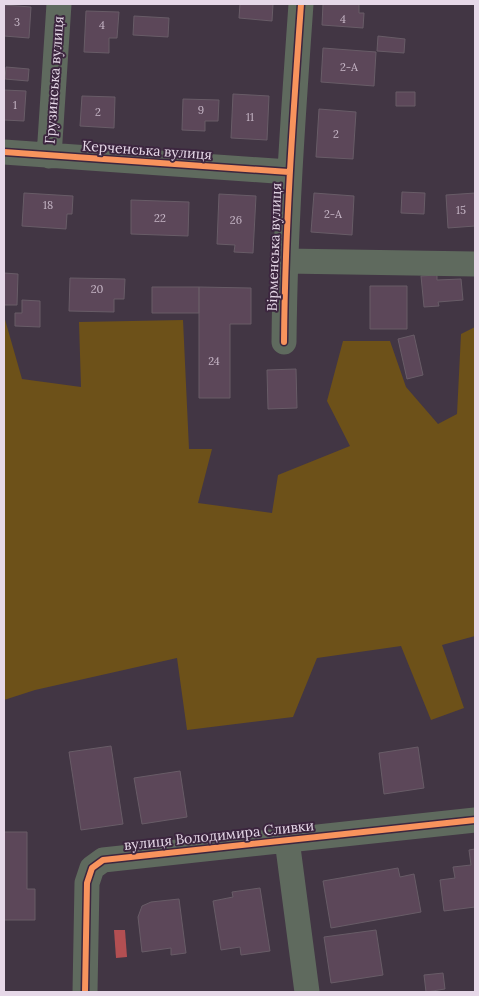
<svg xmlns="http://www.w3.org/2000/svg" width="479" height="996" viewBox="0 0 479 996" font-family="Lora,serif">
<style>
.green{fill:#6d5119}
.water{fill:#b34f52}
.building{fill:#5c4759;stroke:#685c67}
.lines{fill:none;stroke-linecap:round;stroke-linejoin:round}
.minor{stroke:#5f6a5e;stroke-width:25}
.cycleway-casing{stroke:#3c263f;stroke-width:9}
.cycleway{stroke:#f8935d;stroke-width:6}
.labels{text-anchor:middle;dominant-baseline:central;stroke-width:4;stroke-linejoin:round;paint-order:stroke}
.number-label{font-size:11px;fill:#c4b4c4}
.street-label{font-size:14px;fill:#e6d8e8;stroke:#3c263f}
</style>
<rect width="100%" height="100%" fill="#423644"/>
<!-- green -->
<path class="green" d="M4,316L22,379L81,387L79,322L183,320L189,449H212L198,503L272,513L278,475L350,446L327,401L343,341H390L406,387L438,424L457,414L461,334L475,327V636L442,645L464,708L431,720L401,646L317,658L293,717L187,730L177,658L35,690L4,700Z"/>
<!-- water -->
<path class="water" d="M114,930H125L127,957L116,958Z"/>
<!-- building -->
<path class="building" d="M240,4H273L272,21L239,18Z
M323,4H359V13H364L363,28L322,25Z
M4,5L31,7L29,38L4,36Z
M86,11L119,12L117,38H109V53L84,52Z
M134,16L169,18L168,37L133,35Z
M378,36L405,39L404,53L377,51Z
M323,48L376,52L374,86L321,82Z
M6,67L29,69L28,81L5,79Z
M4,90L26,91L24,121L4,120Z
M396,92H415V106H396Z
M233,94L269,96L267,140L231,138Z
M82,96L115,97L114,128L80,126Z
M183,99L219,100L218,121H205V131L182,130Z
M319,109L356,112L353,159L316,157Z
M402,192L425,193L424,214L401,213Z
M24,193L73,196L72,214H67L66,229L22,226Z
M314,193L354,196L352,235L311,232Z
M475,193V226L448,228L446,195Z
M219,194L256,196L253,253L234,252L235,245L217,244Z
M131,200L189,202L188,236L131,234Z
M4,273L18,274L17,305H4Z
M437,275V280L461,279L463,300L438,302L439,306L424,307L421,276Z
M70,278L125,279L124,299H114V312L69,311Z
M370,286H407V329H370Z
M152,287H199V313H152Z
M199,287L251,288V324H230V398H199Z
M22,300L40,301V327L15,326V313H22Z
M414,335L423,375L407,379L398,339Z
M296,369L297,408L268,409L267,370Z
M111,746L123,824L81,830L69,752Z
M418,747L424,788L384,794L379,753Z
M180,771L187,817L142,824L134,778Z
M4,832H27V889H35V920H4Z
M475,849V907L444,911L440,880L455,878L453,867L471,865L469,850Z
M398,868L400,877L414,874L421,912L331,928L323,881Z
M260,888L270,951L241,955L240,947L221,950L213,901L233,897L232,892Z
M179,899L186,953L171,955V948L142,952L138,917L142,906L151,902Z
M376,930L383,975L331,983L324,937Z
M443,973L445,989L426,992L424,975Z"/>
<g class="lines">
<!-- minor -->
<path class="minor" d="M4,152L289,172
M49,156L59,4
M285,261L475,264
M284,342C285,229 293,117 301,4
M287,840L307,992
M85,992L87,883L92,868L103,860L475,820"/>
<!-- cycleway casing -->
<g class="cycleway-casing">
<path id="cycleway" d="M4,152L289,172
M284,342C285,229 293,117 301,4
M85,992L87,883L92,868L103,860L475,820"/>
</g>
<!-- cycleway -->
<use href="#cycleway" class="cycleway"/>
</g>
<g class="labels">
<!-- number labels -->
<g class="number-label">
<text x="343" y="19">4</text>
<text x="17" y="22">3</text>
<text x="102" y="25">4</text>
<text x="349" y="67">2-А</text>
<text x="15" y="105">1</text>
<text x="201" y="110">9</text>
<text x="98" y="112">2</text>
<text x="250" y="117">11</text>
<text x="336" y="134">2</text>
<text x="48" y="205">18</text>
<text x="461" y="210">15</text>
<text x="333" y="214">2-А</text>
<text x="160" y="218">22</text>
<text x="236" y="220">26</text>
<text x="97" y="289">20</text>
<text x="214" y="361">24</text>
</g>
<!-- street labels -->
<g class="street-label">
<text transform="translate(54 80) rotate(-86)">Грузинська вулиця</text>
<text transform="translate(147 150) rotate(4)">Керченська вулиця</text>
<text transform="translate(274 247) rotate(-88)">Вірменська вулиця</text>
<text transform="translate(219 835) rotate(-6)">вулиця Володимира Сливки</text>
</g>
</g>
<!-- border -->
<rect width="479" height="996" fill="none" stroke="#e6d8e8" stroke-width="10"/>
</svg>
